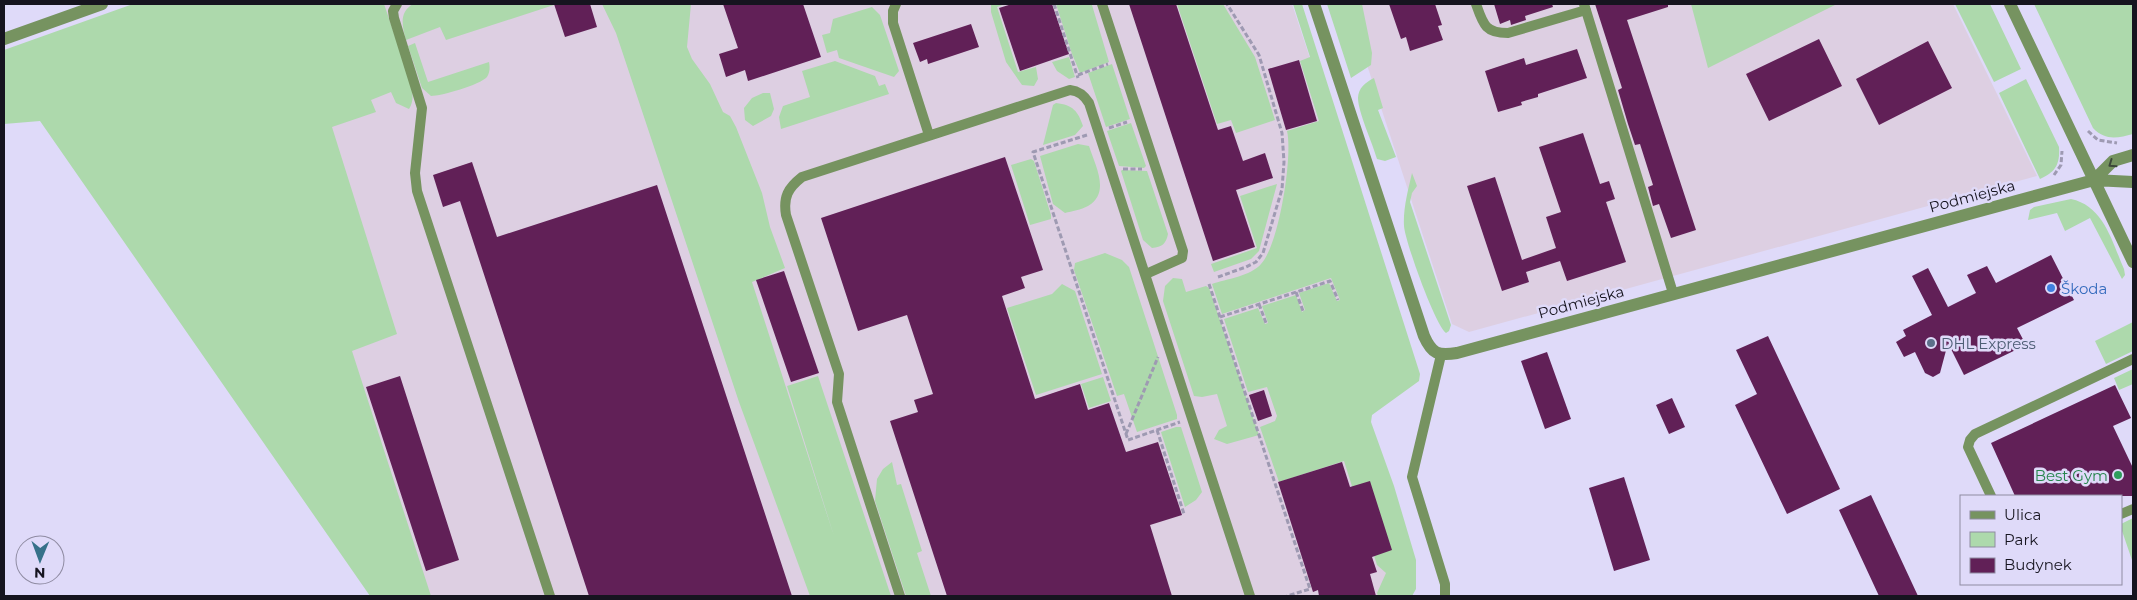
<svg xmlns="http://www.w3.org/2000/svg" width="2137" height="600" viewBox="0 0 2137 600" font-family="Montserrat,sans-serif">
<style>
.industrial{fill:#ddcfe2}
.green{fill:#add9ac}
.building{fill:#612057}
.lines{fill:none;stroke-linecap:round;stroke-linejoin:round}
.path{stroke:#9e9ab2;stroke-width:3;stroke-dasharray:5 2.5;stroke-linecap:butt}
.service{stroke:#769360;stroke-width:10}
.minor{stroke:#769360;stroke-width:12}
.oneway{stroke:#3c4739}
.shop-dot{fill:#3f7fe0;stroke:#dfdaf9;stroke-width:2}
.service-dot{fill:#5c6f8a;stroke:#dfdaf9;stroke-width:2}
.leisure-dot{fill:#2e9e5b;stroke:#dfdaf9;stroke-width:2}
.labels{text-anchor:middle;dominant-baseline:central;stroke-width:5;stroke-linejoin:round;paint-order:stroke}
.street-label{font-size:15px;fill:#16141f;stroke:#dfdaf9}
.shop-label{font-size:15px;fill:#366cbe;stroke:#dfdaf9;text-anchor:start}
.service-label{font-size:15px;fill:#4e5e75;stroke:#dfdaf9;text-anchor:start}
.leisure-label{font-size:15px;fill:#27864d;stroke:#dfdaf9;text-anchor:end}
</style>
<rect width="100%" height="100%" fill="#dfdaf9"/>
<!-- industrial -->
<path class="industrial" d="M163,4H657L852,596H372L4,60Z
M659,4H1292L1416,380L1361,421L1401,596H854Z
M1347,4H1953L2037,176L1469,332L1452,324Z"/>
<!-- green -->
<path class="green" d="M133,4H384L410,80C412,90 415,100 409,109L396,103L391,92L371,100L376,112L332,127L397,334L352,351L431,596H370L40,121L4,124V50Z
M413,4H557L446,40L440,27L406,40C402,26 399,12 413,4Z
M602,4H691L687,47L692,59L710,84L723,112L730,116L736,127L762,193L770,227L785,268L752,282L834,536L787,386L818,376L891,596H810L739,402L616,33Z
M991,4H1005L997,7L1018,72L1036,67L1038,79L1034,86L1022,85L1006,62L991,12Z
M1056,4L1092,5L1109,62L1080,73L1072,54Z
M1177,4H1223L1255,57L1275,120L1236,133L1231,120L1217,124Z
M1293,4H1302L1420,374L1419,381L1372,415L1371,422L1394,486L1416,560V589L1412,596H1378L1377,593L1386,573L1377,565L1344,461L1279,482L1260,427L1275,421L1277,416L1267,387L1248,392L1224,319L1258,308L1265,324L1268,323L1262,306L1296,295L1302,312L1305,310L1299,293L1329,283L1337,301L1340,300L1331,278L1222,314L1212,284C1226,279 1251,276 1261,264C1279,245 1293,156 1287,131L1319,121L1300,61L1310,57Z
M1327,4H1362L1372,53L1371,65L1351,78Z
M1691,4H1837L1708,68Z
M1955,4H1990L2021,69L1994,82Z
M2034,4H2133V134C2118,138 2105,141 2093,128Z
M872,7L880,15L899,71L894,77L839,58L837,50L827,53L822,35L830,33L833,19Z
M415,43L428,82L489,62C490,67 490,72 487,77C480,85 441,96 431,96L422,88L408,46Z
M1069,57L1075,77L1069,79L1057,71L1052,62Z
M835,61L875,76L879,86L885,84L889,94L781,129L779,117L783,106L810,97L802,71Z
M1112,64L1130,119L1106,127L1088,73Z
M1374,78L1383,108L1378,110L1396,157L1385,161L1377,159C1373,144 1358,112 1358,98C1358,88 1366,82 1374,78Z
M2026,79L2059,147C2060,164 2056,172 2040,179L1999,93Z
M763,93H770L774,109L771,116L753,126L745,120L744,108L752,98Z
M1056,103C1073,105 1078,111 1083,126L1075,135L1043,145L1053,105Z
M1131,123L1146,166L1144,168L1119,166L1107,131Z
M1078,144L1089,146C1095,165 1111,193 1088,206C1081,210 1072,211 1065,213L1053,204L1040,156Z
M1031,159L1034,161L1051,215V219L1030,225L1011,165Z
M1122,170L1147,171L1168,234C1166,244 1162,247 1152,248L1143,240L1121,171Z
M1412,173L1417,186L1412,193L1410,202L1451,325L1449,331L1446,333C1435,325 1405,241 1404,226C1403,209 1408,190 1412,173Z
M1277,184L1259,251L1251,259L1214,272L1211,264L1257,248L1240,196Z
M2071,199C2104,206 2112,242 2124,269L2125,275L2122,279L2090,218L2065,231L2057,213L2028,220L2030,210L2034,207Z
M1105,253L1122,260L1129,267L1177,415V419L1137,432L1124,394L1117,396L1074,270L1075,263Z
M1173,278L1182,279L1186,292L1206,286L1209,288L1259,435L1227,444L1214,439L1219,430L1227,426L1217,394L1202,397L1194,396L1163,301L1165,286Z
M1062,284L1075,291L1102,374L1036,395L1007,308L1052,294Z
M2133,322V351L2106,364L2095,341Z
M2133,369V384L2119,390L2114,378Z
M1103,377L1111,401L1089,408L1081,384Z
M1176,427H1181L1202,492L1196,500L1185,507L1161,432Z
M892,462L897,485L901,484L922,551L917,553L931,596H906L875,501L877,479L883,469Z
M2133,518V563L2121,528V524Z"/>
<!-- building -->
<path class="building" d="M554,4H590L597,27L565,37Z
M723,4H803L821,57L748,81L745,70L726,77L719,54L738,48Z
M1012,4H1052L1069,54L1020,71L999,8Z
M1129,4H1176L1218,130L1231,126L1243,161L1265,153L1273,178L1236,190L1255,247L1213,261Z
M1389,4H1435L1442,25L1438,26L1443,40L1410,51L1406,37L1401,39Z
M1494,4H1552L1553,7L1525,16L1526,20L1511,25L1510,20L1500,24Z
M1595,4H1668V7L1627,20L1696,230L1671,238L1659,204L1653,206L1648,187L1653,185L1640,144L1635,145L1628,124L1618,90L1622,88Z
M971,24L979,47L928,64L927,59L920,62L913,43Z
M1819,39L1842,86L1769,121L1746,74Z
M1928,41L1952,88L1879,125L1856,79Z
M1577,49L1587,78L1538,94V97L1521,102L1522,105L1498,112L1485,71L1524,58L1526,65Z
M1299,60L1317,121L1286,130L1268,69Z
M1583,133L1600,184L1609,181L1615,199L1606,202L1626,262L1567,281L1560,261L1526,272L1529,282L1502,291L1467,186L1495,177L1522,260L1556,248L1546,217L1561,212L1539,147Z
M1005,157L1043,270L1021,277L1025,288L1002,296L1035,399L1080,384L1088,410L1109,403L1126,452L1158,442L1182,515L1150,525L1172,596H947L890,421L918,412L914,400L933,394L907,315L858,331L821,218Z
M472,162L497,237L657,185L792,596H589L460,201L443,207L433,175Z
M2051,255L2074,300L2017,328L2026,345L1964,375L1948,343L1940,373L1933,377L1925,373L1915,352L1904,357L1896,342L1906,336L1903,330L1932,315L1912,276L1928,268L1948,307L1976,293L1967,275L1987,266L1996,283Z
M784,271L819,373L791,382L756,280Z
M1768,336L1840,489L1787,514L1735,405L1757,394L1736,350Z
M1547,352L1571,419L1545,429L1521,361Z
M400,376L459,560L426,571L366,387Z
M2115,385L2131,418L2113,426L2133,468V496H2015L1991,443Z
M1264,390L1272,416L1258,421L1249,395Z
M1672,398L1685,427L1669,434L1656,405Z
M1342,462L1350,487L1370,481L1392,550L1372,557L1377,572L1370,574L1376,596H1319L1318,590L1313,592L1278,482Z
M1624,477L1650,560L1614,571L1589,488Z
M1871,495L1918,596H1879L1839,510Z"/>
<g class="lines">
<!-- path -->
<path class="path" d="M1054,4L1078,78
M1078,75L1108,64
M1109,128L1127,122
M2088,131L2098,140L2117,143
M1087,135L1033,152L1128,440L1180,422
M1123,169H1142
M2054,175L2061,165L2062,151
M1218,277L1246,267L1256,262L1263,253L1282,189L1284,162L1282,133L1259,55L1227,4
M1209,284L1310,589L1287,596
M1296,292L1303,311
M1259,304L1266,323
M1220,317L1330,281L1338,300
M1157,430L1184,514
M1126,434L1158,357"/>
<!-- service -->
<path class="service" d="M397,4L393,11L394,18L422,108L415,173L417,191L550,596
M896,4L893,11V23L929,135
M1102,4L1183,251L1182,258L1146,274
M1476,4C1483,24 1485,33 1508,33L1586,10
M1584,4L1673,293
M1441,355L1412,477L1445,584V596
M1991,496L1968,447L1970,440L1975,434L2133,359
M2121,514L2133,509
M900,596L837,402L839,374L786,215C783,197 788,188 802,177L1070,90C1079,91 1084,95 1089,103L1250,596"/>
<!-- minor -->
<path class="minor" d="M1314,4L1424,336C1432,354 1438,356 1457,353L2094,180L2133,182
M2010,4L2133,262
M4,39L102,4
M2094,180L2113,161L2133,155"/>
</g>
<!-- one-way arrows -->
<defs><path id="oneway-chevron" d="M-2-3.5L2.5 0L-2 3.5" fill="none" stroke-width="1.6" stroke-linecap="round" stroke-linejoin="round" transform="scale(1.25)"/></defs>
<use class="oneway" href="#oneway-chevron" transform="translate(2112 164) rotate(145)"/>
<!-- markers -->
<circle class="shop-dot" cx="2051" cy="288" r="5"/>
<circle class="service-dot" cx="1931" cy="343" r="5"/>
<circle class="leisure-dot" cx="2118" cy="475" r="5"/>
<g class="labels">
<!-- street labels -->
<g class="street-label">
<text transform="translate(1972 196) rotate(-15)">Podmiejska</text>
<text transform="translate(1581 302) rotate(-15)">Podmiejska</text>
</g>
<!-- shop labels -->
<g class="shop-label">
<text x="2061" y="288">Škoda</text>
</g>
<!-- service labels -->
<g class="service-label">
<text x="1941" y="343">DHL Express</text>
</g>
<!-- leisure labels -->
<g class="leisure-label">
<text x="2108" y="475">Best Gym</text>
</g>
</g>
<!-- border -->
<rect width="2137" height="600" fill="none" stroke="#16141f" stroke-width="10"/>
<!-- legend -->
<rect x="1960" y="495" width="162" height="90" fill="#dfdaf9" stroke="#8f8ba2"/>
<rect x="1970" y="511" width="25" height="8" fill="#769360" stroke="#8f8ba2"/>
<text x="2004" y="520" font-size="15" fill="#16141f">Ulica</text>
<rect x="1970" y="532" width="25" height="15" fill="#add9ac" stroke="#8f8ba2"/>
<text x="2004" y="545" font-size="15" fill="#16141f">Park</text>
<rect x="1970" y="558" width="25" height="15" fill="#612057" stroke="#8f8ba2"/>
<text x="2004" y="570" font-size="15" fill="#16141f">Budynek</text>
<!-- north arrow -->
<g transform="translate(40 560) rotate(181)"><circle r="24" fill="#dfdaf9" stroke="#8f8ba2"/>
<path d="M0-4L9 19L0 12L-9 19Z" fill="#367189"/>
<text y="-8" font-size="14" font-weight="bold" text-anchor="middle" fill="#16141f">N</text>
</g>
</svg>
